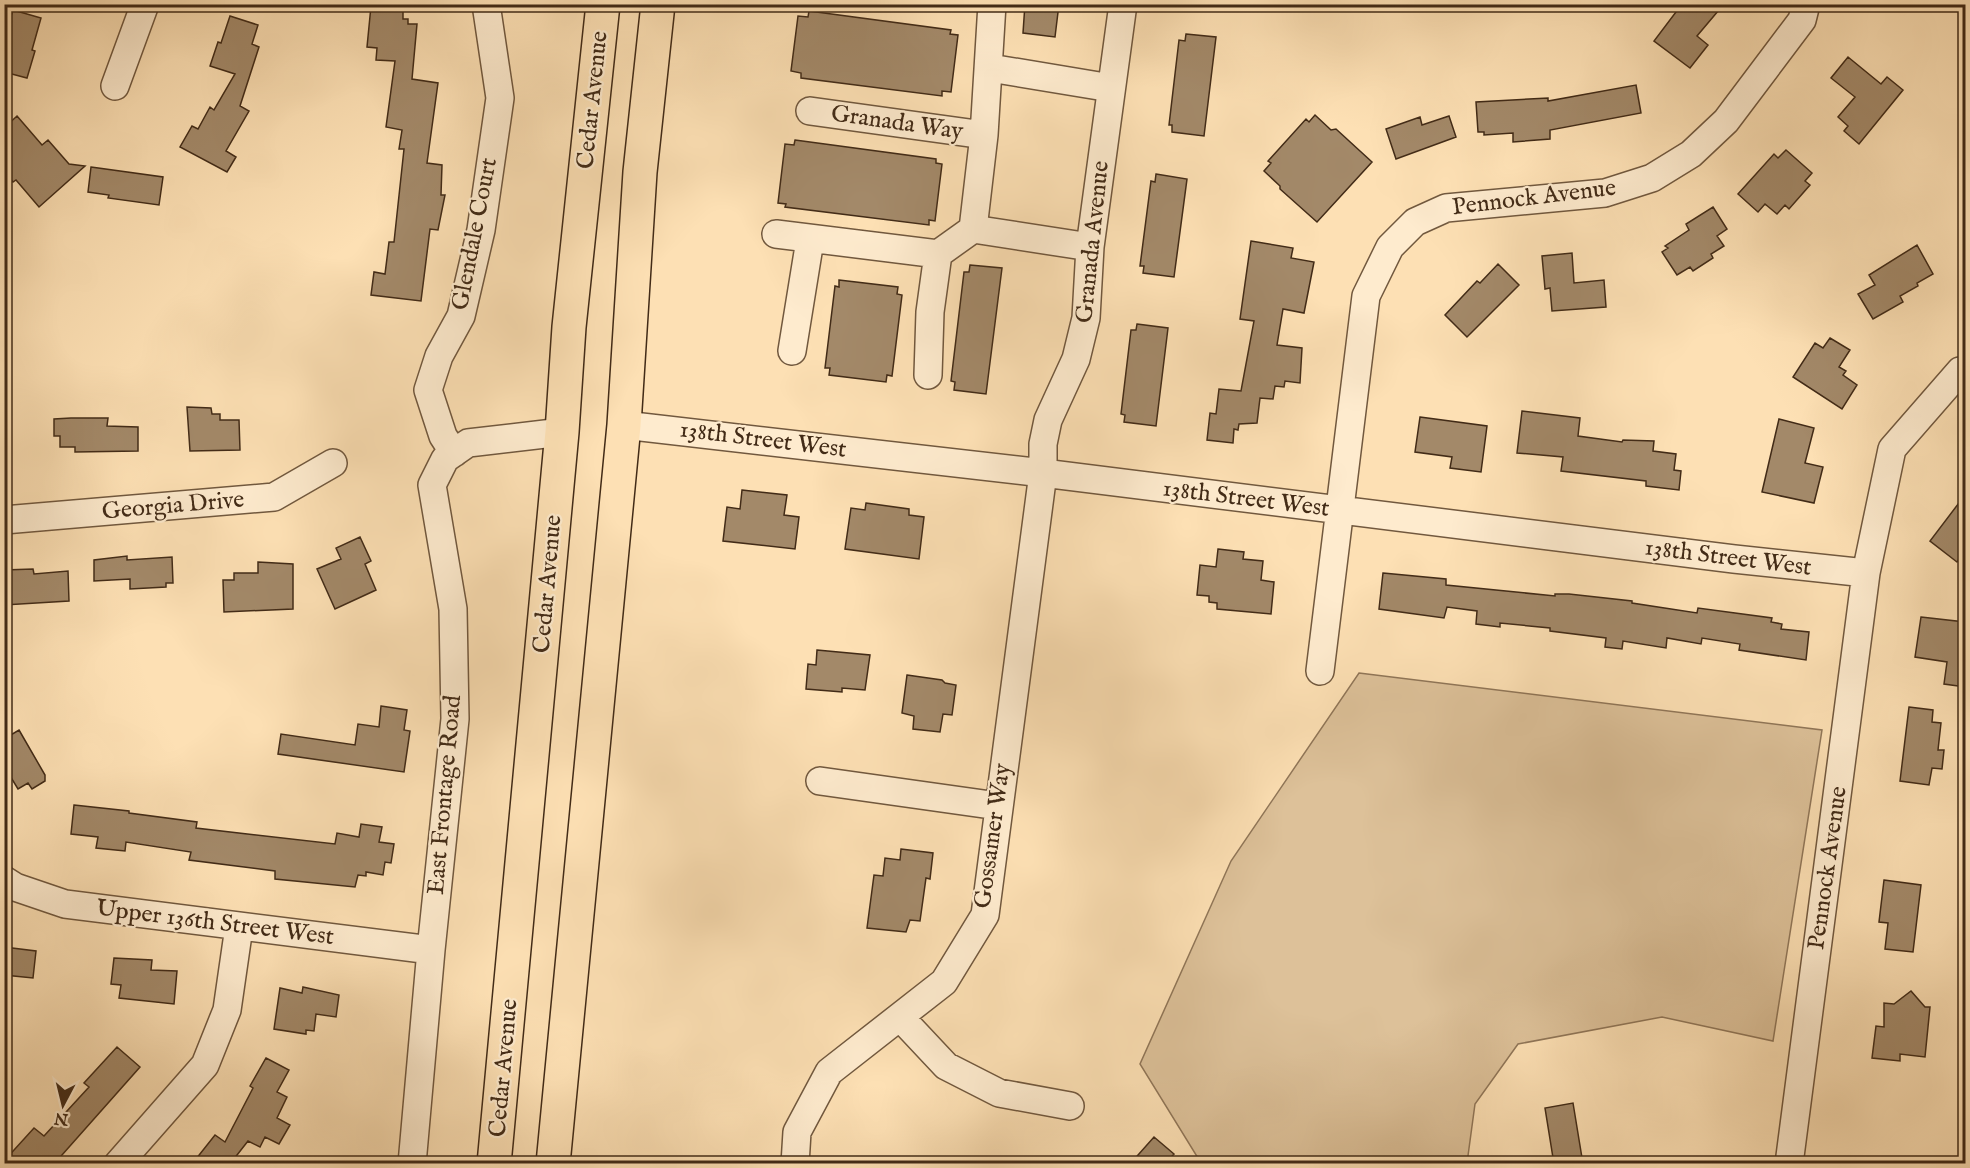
<svg xmlns="http://www.w3.org/2000/svg" width="1970" height="1168" viewBox="0 0 1970 1168" font-family="'IM FELL English',serif">
<style>
.green{fill:#ddc199;stroke:#907658;stroke-width:1.5}
.building{fill:#a38969;stroke:#422b17;stroke-width:1.5}
.lines{fill:none;stroke-linecap:round;stroke-linejoin:round}
.minor-casing{stroke:#71583e;stroke-width:30}
.highway-casing{stroke:#422b17;stroke-width:36}
.minor{stroke:#feebce;stroke-width:27}
.highway{stroke:#fde0b4;stroke-width:33}
.labels{text-anchor:middle;dominant-baseline:central;stroke-width:4.5;stroke-linejoin:round;paint-order:stroke}
.street-label{font-size:24px;fill:#422b17;stroke:#feebce}
</style>
<rect width="100%" height="100%" fill="#fde0b4"/>
<filter id="stains"><feTurbulence type="fractalNoise" baseFrequency=".00333" numOctaves="4"/><feColorMatrix values="0 0 0 0 .2 0 0 0 0 .09 0 0 0 0 .02 0 0 0 .5 -.17"/></filter>
<radialGradient id="worn" r=".72"><stop offset=".6" stop-color="#630" stop-opacity="0"/><stop offset="1" stop-color="#630" stop-opacity=".3"/></radialGradient>
<!-- green -->
<path class="green" d="M1359,673L1822,730L1773,1041L1662,1017L1518,1044L1475,1104L1467,1163L1295,1164L1286,1158L1256,1163H1201L1140,1064L1231,861Z"/>
<!-- building -->
<path class="building" d="M1025,4H1059L1055,37L1023,33Z
M1682,4H1724L1697,36L1708,45L1690,68L1654,41Z
M371,6L403,9V19H408V24H417L412,79L438,83L427,163L442,165L441,195H445L438,230L430,229L421,301L371,295L374,272L385,274L389,242H394L404,149H399L402,130L386,127L395,61L376,60L377,48L367,47Z
M13,10L41,18L32,50L35,51L27,78L4,72V38Z
M809,11L951,30L950,34L958,35L951,92L942,91V96L801,78V73L791,71L798,16L808,17Z
M230,16L258,25L252,44L259,47L240,106L249,111L226,151L236,157L227,172L180,147L192,126L198,129L210,107L214,110L235,74L210,66L218,42L221,43Z
M1186,34L1216,37L1204,136L1172,132V125H1169L1179,40L1185,41Z
M1848,57L1881,84L1887,77L1903,90L1859,144L1844,131L1848,126L1838,117L1855,97L1831,78Z
M1636,85L1641,113L1550,130V139L1513,142V133L1484,135V132H1478L1476,102L1548,98V101Z
M1315,115L1331,130L1336,129L1372,162L1317,222L1280,189V186L1264,171L1271,163L1268,161L1306,119L1309,122Z
M17,116L42,145L48,140L69,164L85,166L39,207L16,180L13,182L4,172V128Z
M1449,116L1456,137L1396,159L1386,129L1420,117L1422,125Z
M795,140L936,159V163L942,164L935,221L929,220V225L785,207L786,204L778,203L785,144L794,145Z
M1786,150L1812,173L1805,181L1810,185L1789,209L1785,205L1777,214L1765,204L1758,212L1738,194L1774,154L1778,158Z
M91,167L163,177L159,205L108,198L109,195L88,192Z
M1156,174L1187,179L1174,277L1143,273L1144,266H1140L1151,181L1155,182Z
M1713,207L1727,229L1717,236L1724,246L1711,254L1713,258L1693,271L1690,267L1677,275L1662,252L1668,248L1665,246L1689,230L1686,224Z
M1251,241L1293,248L1291,258L1314,262L1304,313L1283,309L1277,345L1302,348L1300,383L1285,381L1284,387L1275,386L1273,399L1260,398L1257,423L1239,424L1238,430L1234,429L1233,443L1207,440L1210,413L1216,414L1219,389L1241,391L1254,321L1240,319Z
M1917,245L1933,274L1917,283L1918,286L1900,296L1903,302L1873,319L1858,294L1875,285L1869,275Z
M1572,253L1574,283L1604,280L1606,307L1552,311L1550,288L1545,289L1542,256Z
M1498,264L1519,285L1467,337L1445,315L1477,281L1480,283Z
M970,265L1002,268L986,394L954,390L955,382L951,381L964,272H969Z
M839,280L898,287L897,294L902,295L892,376L887,375L886,382L829,375L830,368H825L835,286L839,287Z
M1137,324L1168,328L1156,426L1124,422L1125,415L1121,414L1131,330H1136Z
M1830,338L1850,350L1839,367L1846,371L1843,375L1857,385L1842,409L1793,377L1815,343L1823,348Z
M187,407L211,408L212,414H220V420H239L240,450L190,451Z
M1522,411L1580,418L1578,436L1622,442L1623,440L1654,441L1653,451L1676,454L1674,470L1681,471L1679,490L1646,486V481L1561,471L1563,457L1517,453Z
M1420,417L1487,426L1481,472L1450,468L1452,457L1415,452Z
M71,418H108L107,426L138,427V451L75,452V447H60V436H54V419Z
M1779,419L1814,428L1805,463L1823,467L1814,503L1762,492Z
M742,490L787,495L784,515L799,517L795,549L723,541L727,507L740,509Z
M1965,495V551L1957,562L1930,541Z
M866,503L909,509V515L924,517L919,559L845,549L851,508L865,510Z
M360,537L371,561L365,564L376,590L335,609L317,569L341,559L336,548Z
M1218,549L1244,552L1243,559L1263,561L1261,580L1274,582L1271,614L1217,609V603L1209,602V596L1197,595L1200,565L1216,567Z
M127,556V560L172,557L173,583H166V587L130,589V579L94,581V560Z
M258,562L293,564V609L224,612L223,580H234V573H258Z
M33,569L34,574L68,571L69,601L4,605V570Z
M1383,573L1446,579V585L1555,596V594H1569L1632,601V603L1697,613L1698,608L1772,618L1771,622L1782,624L1781,629L1809,632L1806,660L1739,650L1740,644L1702,638L1701,644L1667,638L1666,648L1623,641L1622,649L1605,647L1606,638L1550,631V628L1500,623V627L1476,624L1477,611L1447,607L1444,618L1379,609Z
M1921,617L1965,622V687L1944,684L1947,662L1915,657Z
M817,650L870,655L865,690L842,688V692L806,689L808,664L816,665Z
M907,675L942,680L945,683L956,685L952,715L943,714L940,732L913,729L914,716L902,713Z
M381,706L407,710L404,730L410,731L404,772L278,754L281,734L355,745L358,724L379,727Z
M1909,707L1933,710L1932,722L1941,723L1938,750H1944L1942,769L1932,768L1929,785L1900,781Z
M19,730L45,775V781L32,789L28,783L18,789L4,766V739Z
M74,805L129,811V813L197,822L196,828L335,844L337,833L359,837L361,824L382,827L379,842L394,844L391,863L385,862L383,875L366,872V876L358,875L355,887L275,879V871L189,860L191,852L126,842L125,851L96,848L98,837L71,834Z
M901,849L933,853L930,879L926,878L920,921L910,920L906,932L867,928L874,875L883,876L885,858L900,860Z
M1884,880L1921,885L1913,952L1885,949L1888,923L1879,922Z
M4,947L36,951L33,978L4,975Z
M114,958L152,960L151,970L177,971L174,1004L119,998L121,985L111,984Z
M303,987L339,995L336,1017L316,1014L314,1031L306,1030V1034L274,1029L280,988L302,993Z
M1911,991L1925,1007H1930L1925,1057L1900,1054V1061L1872,1058L1876,1026L1884,1027V1003L1894,1004Z
M117,1047L140,1067L54,1164H4V1161L34,1128L44,1136L89,1087L84,1083Z
M266,1058L289,1070L277,1092L287,1097L277,1118L290,1125L279,1144L265,1137L260,1147L248,1141L230,1164H192L215,1135L225,1142L253,1088L250,1086Z
M1573,1103L1583,1164H1554L1545,1108Z
M1154,1137L1174,1154L1165,1164H1130Z"/>
<g class="lines">
<!-- minor casing -->
<g class="minor-casing">
<path id="minor" d="M990,68L1111,88
M115,86L145,4
M810,111L984,135
M973,229L1090,247
M776,234L938,254
M792,351L810,240
M928,375L930,312L938,254L973,229L984,135L992,4
M624,425L1043,473L1734,559L1866,573
M454,453L443,436L428,390L439,356L461,316L481,230L500,98L486,4
M4,520L274,497L333,463
M1320,671L1366,296L1390,247L1415,222L1446,208L1605,193L1652,178L1691,154L1726,121L1802,20L1806,4
M820,781L998,806
M4,880L15,887L65,904L431,950
M900,1017L946,1066L999,1093L1070,1106
M118,1164L205,1065L227,1010L239,927
M412,1164L431,950L455,719L453,609L432,485L445,459L468,443L562,432
M795,1164L797,1132L829,1072L944,982L985,915L1043,473V444L1048,420L1076,359L1086,318L1090,247L1123,4
M1789,1164L1866,573L1892,449L1960,371"/>
</g>
<!-- highway casing -->
<g class="highway-casing">
<path id="highway" d="M494,1164L562,432L569,327L603,4
M553,1164L624,425L640,172L658,4"/>
</g>
<!-- minor -->
<use href="#minor" class="minor"/>
<!-- highway -->
<use href="#highway" class="highway"/>
</g>
<g class="labels">
<!-- street labels -->
<g class="street-label">
<text transform="translate(593 100) rotate(-84)">Cedar Avenue</text>
<text transform="translate(897 123) rotate(8)">Granada Way</text>
<text transform="translate(1534 198) rotate(-7)">Pennock Avenue</text>
<text transform="translate(475 234) rotate(-79)">Glendale Court</text>
<text transform="translate(1093 242) rotate(-84)">Granada Avenue</text>
<text transform="translate(763 440) rotate(7)">138th Street West</text>
<text transform="translate(1246 499) rotate(7)">138th Street West</text>
<text transform="translate(173 506) rotate(-5)">Georgia Drive</text>
<text transform="translate(1728 558) rotate(7)">138th Street West</text>
<text transform="translate(548 584) rotate(-85)">Cedar Avenue</text>
<text transform="translate(445 795) rotate(-85)">East Frontage Road</text>
<text transform="translate(993 836) rotate(-82)">Gossamer Way</text>
<text transform="translate(1828 868) rotate(-82)">Pennock Avenue</text>
<text transform="translate(215 923) rotate(7)">Upper 136th Street West</text>
<text transform="translate(504 1068) rotate(-85)">Cedar Avenue</text>
</g>
</g>
<!-- margin -->
<rect width="1970" height="1168" fill="none" stroke="#fde0b4" stroke-width="24"/>
<rect x="6" y="6" width="1958" height="1156" fill="none" stroke="#422b17" stroke-width="3"/>
<rect x="12" y="12" width="1946" height="1144" fill="none" stroke="#422b17" stroke-width="1.5"/>
<!-- north arrow -->
<g transform="translate(63 1105) rotate(187)" stroke="#feebce" stroke-width="4.5" paint-order="stroke">
<path d="M0-4.5L10 22L0 15L-10 22Z" fill="#422b17"/>
<text y="-9" font-size="16" font-weight="bold" text-anchor="middle" fill="#422b17">N</text>
</g>
<rect width="100%" height="100%" filter="url(#stains)"/>
<rect width="100%" height="100%" fill="url(#worn)"/>
</svg>
